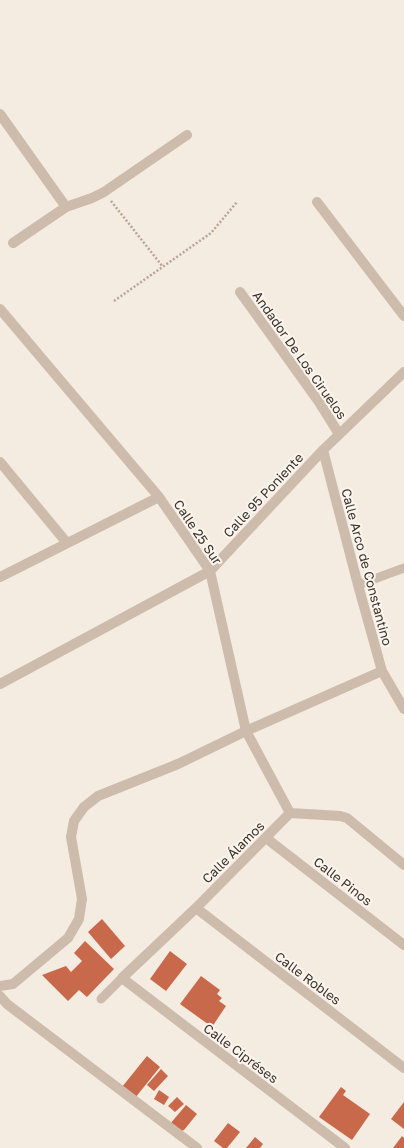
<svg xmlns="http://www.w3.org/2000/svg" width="404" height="1148" viewBox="0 0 404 1148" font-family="'Golos Text',sans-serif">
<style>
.building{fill:#c8694b}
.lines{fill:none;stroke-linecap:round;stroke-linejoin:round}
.path{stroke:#b9a596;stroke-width:2.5;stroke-dasharray:2 2;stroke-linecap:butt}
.service{stroke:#cdbbac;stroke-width:9}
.minor{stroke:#cdbbac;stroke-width:10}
.labels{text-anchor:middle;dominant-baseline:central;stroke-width:4;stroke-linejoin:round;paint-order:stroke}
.street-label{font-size:13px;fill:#3b302b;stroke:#fbf5ee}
</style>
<rect width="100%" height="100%" fill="#f4ebe1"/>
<!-- building -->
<path class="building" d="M102,919L125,946L111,959L88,932Z
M85,941L114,969L87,997L79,990L68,1001L42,975L66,966L71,972L82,961L74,953Z
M170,951L187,964L166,991L150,979Z
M201,976L220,990L217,994L222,998L219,1001L226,1006L212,1027L180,1004Z
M147,1056L160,1067L135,1098L122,1087Z
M161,1069L168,1076L154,1091L147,1085Z
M341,1087L346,1091L343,1095L370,1114L352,1140L319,1117Z
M159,1090L169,1097L164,1105L154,1099Z
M177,1097L184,1104L175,1112L168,1106Z
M404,1102V1129L391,1119Z
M186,1105L197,1114L184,1130L179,1132L170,1124Z
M228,1123L240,1132L227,1148H223L214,1141Z
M402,1136L404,1138V1148H393Z
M255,1137L263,1144L260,1148H246Z"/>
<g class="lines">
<!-- path -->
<path class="path" d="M111,201L163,267
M114,301L211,233L237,202"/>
<!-- service -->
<path class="service" d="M358,585L404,568
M101,999L122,978"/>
<!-- minor -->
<path class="minor" d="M0,114L66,207
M317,202L404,316
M13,243L66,207L92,198L104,192L187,135
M240,292L319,402L339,434
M0,309L159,497L210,571L246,731L290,813
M323,450L358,585L382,671L404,709
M0,462L67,543
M0,577L159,497
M0,684L210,571L323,450L404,372
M266,838L404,945
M196,908L404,1068
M0,986L13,984L68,938L79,919L82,899L71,837L74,821L84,807L98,796L178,764L246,731L382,671
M0,996L7,1004L197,1148
M345,1148L122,978L196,908L290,813L340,816L347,818L404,865"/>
</g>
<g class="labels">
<!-- street labels -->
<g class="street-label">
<text transform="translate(300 355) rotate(55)">Andador De Los Ciruelos</text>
<text transform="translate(263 495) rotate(-47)">Calle 95 Poniente</text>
<text transform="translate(198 532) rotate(56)">Calle 25 Sur</text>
<text transform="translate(367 567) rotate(75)">Calle Arco de Constantino</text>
<text transform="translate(233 852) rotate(-45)">Calle Álamos</text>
<text transform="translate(343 881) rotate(38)">Calle Pinos</text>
<text transform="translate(308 978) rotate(37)">Calle Robles</text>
<text transform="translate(241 1053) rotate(37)">Calle Cipréses</text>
</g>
</g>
</svg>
